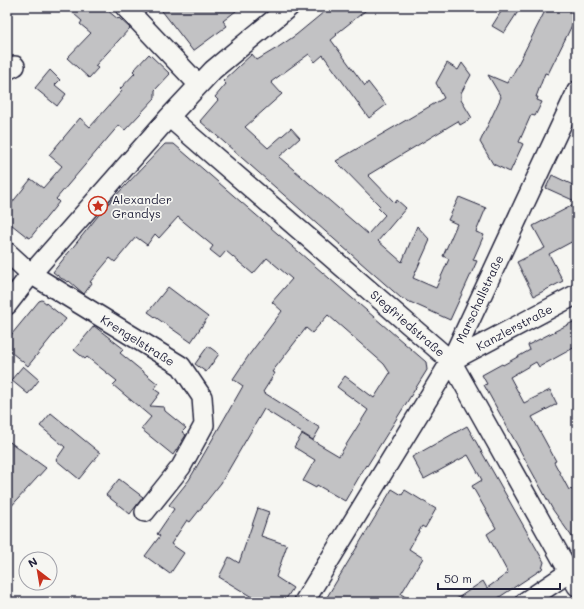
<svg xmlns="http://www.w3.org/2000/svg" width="584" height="609" viewBox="0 0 584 609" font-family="Mali,sans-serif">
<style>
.building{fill:#c2c2c4;stroke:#22223b}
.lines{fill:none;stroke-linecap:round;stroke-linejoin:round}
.minor-casing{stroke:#22223b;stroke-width:22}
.minor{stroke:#f6f6f2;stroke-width:19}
.labels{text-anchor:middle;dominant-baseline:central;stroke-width:3.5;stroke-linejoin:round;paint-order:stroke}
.poi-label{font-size:12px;fill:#22223b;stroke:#f6f6f2;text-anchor:start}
.street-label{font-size:12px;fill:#22223b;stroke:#f6f6f2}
</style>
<rect width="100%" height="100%" fill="#f6f6f2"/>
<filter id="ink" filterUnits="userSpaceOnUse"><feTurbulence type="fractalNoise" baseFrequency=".025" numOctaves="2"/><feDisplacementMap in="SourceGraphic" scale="8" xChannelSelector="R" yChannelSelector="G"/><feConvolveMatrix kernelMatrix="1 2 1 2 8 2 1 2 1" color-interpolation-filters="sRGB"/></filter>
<g filter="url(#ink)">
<!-- building -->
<path class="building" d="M66,7H103L118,19L119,18L130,28L95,66L98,68L89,78L67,58L91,33L80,24L82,21Z
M159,7H241L223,21L227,26L193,51Z
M330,7H370L336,34L337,35L331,40L365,86L368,82L386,105L369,118L323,55L315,62L309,54L271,82L282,94L245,127L268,148L291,128L300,138L279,157L368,234L385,215L378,208L380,206L336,161L444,98L436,83L447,63L458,70L462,63L471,75L461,93V100L472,118L460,125L458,121L368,175L395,203L397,200L406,208L378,241L402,262L417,226L430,240L413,278L436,288L449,259L443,256L457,224L448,220L459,197L486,208L476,232L484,235L473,260L477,261L450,320L401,298L200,121L218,100L215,97L226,84L223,81L252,54L257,60L277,48L296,35Z
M504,7H521L504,33L492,26Z
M547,7H577V15L548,74L545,73L536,97H538L537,100L542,102L535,116L531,115L519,142L523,144L510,172L493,164L480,142L501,97L488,75L507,83L510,77L511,78Z
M149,54L170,74L155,90V98L125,130L119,125L56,199L59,202L30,238L26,236L7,221V209L31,179L43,188L62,166L49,155L80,118L90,127L122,91L120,89L135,73L133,71Z
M50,70L60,80L55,85L66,94L57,106L35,88Z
M165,144H174L426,362L427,370L367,466L366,465L345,501L317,485L316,488L303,481L315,460L294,447L302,434L339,456L368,410L337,387L345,376L374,398L390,373L384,364L328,315L312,333L306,328L272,372L275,373L263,392L320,428L313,440L264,409L221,483L190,522L187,520L171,544L184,553L170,574L145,556L160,536L157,534L174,509L169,505L189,480L243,386L233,379L249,355L282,311L272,302L292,279L267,258L253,274L226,251L220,258L210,250L213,246L178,217L159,238L155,234L147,245L136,237L115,262L110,258L90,282L92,283L84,294L69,281L68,282L63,279H62L53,272L106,206Z
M552,175L577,187V202L546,188Z
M577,203V239L549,254L563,281L534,296L517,262L545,248L533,226Z
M168,287L208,317L191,342L148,312Z
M42,300L66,319L28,366L7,349V340L39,301Z
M573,322L577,328V346L539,367L536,362L510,377L524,403L550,390L557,404L532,417L556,461L554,462L569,490L572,489L577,498V544L553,510L484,385L487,384L482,375L502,364L503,365L530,350L528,345Z
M94,326L124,349L120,353L158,384L154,389L160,393L150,406L164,407L165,411L186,428L182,432L186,435L173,455L141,429L151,417L113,385L117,381L87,357L85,359L74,350Z
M208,346L219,354L206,372L195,364Z
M23,366L39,380L28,394L11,380Z
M51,413L100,453L79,479L56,460L65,447L40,426Z
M467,426L544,562L542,569L495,600L497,602H452L483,581L487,588L508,573L487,534L496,528L472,486L482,480L468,455L424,479L412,457Z
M7,440L46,468L7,511Z
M119,479L143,497L130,514L106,495Z
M392,489L402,495L405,490L436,509L425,528L422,526L409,549L423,558L401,594L413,602H324Z
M258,508L269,512L261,536L287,545L276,577L293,588L284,602H260L219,577L229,557L239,563Z"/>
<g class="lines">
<!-- minor casing -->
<g class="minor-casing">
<path id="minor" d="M125,7L199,85
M7,70L15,66
M169,117L451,361L577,586
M7,252L31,274L181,366L202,397L204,425L181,467L145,512
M7,305L31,274L169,117L213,70L289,7
M451,361L577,294
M304,602L451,361L577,91
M525,602L577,567"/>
</g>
<!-- minor -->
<use href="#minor" class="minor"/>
</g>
</g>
<!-- icons -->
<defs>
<g id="sight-ring" transform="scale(1)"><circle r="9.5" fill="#f6f6f2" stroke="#c8321e" stroke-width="1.5"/><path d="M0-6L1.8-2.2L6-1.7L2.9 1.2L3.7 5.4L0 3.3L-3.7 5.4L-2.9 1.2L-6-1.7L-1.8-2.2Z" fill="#c8321e"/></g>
</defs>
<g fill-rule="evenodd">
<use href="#sight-ring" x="98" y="206"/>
</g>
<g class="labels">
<!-- poi labels -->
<g class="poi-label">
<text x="112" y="199">Alexander<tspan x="112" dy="14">Grandys</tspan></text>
</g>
<!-- street labels -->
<g class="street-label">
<text transform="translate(479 299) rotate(-65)">Marschallstraße</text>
<text transform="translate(408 323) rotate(41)">Siegfriedstraße</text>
<text transform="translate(514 327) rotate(-28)">Kanzlerstraße</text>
<text transform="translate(138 340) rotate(32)">Krengelstraße</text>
</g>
</g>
<!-- margin -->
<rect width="584" height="609" fill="none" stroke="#f6f6f2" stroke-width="24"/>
<rect x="12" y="12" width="560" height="585" fill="none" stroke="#22223b" stroke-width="1.5" filter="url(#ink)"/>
<!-- north arrow -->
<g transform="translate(38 571) rotate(329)"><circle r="19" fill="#f6f6f2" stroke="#a1a1a9"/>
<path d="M0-3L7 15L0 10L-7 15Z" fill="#c8321e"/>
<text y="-6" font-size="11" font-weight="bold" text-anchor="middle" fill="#22223b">N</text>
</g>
<!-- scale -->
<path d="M438 583v6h122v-6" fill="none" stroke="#22223b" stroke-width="2"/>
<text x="444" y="583" font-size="12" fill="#22223b" stroke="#f6f6f2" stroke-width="3" paint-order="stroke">50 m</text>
</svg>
